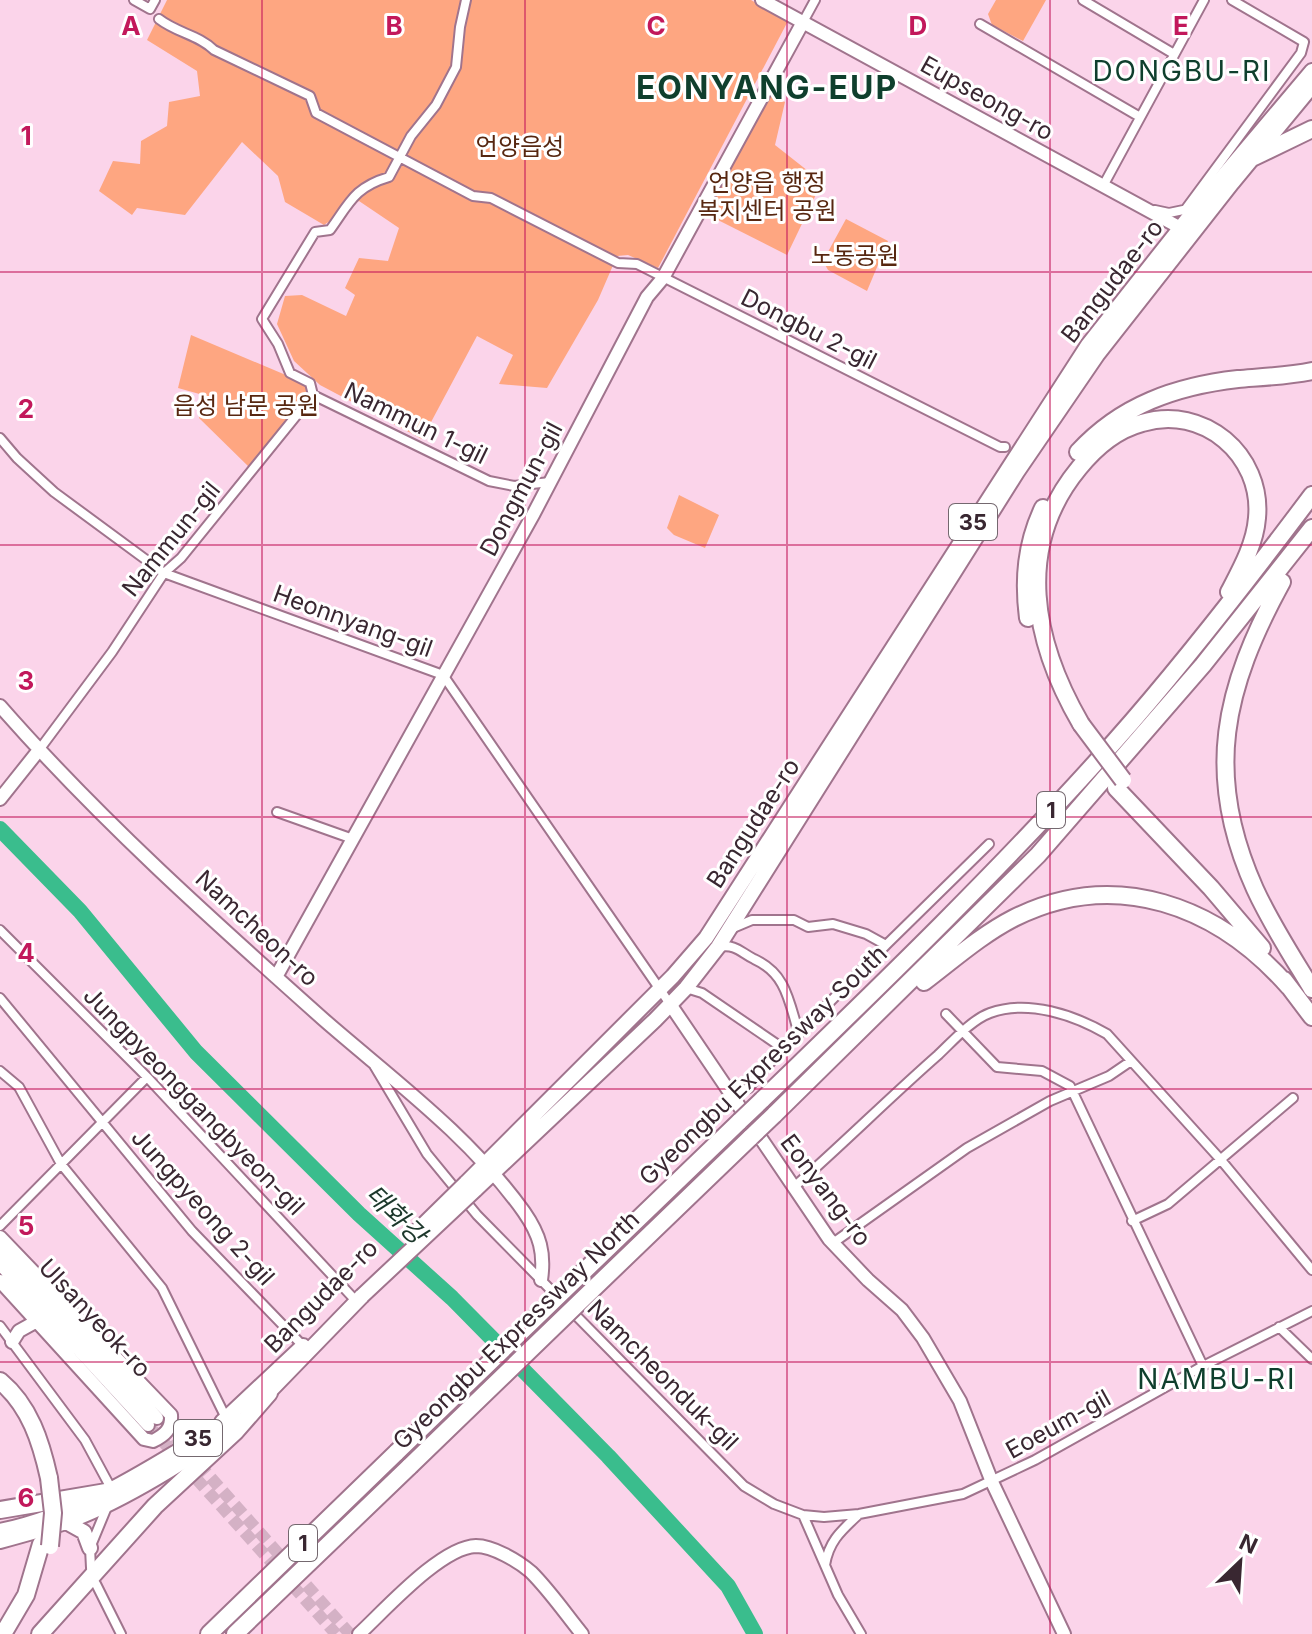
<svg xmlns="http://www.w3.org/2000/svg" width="1312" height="1634" viewBox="0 0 1312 1634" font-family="Inter,'Noto Sans KR',sans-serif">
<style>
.green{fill:#fea681}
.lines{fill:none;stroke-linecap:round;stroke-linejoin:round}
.river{stroke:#3abd8d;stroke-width:16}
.secondary-tunnel{stroke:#d4b1c5;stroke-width:12;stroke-dasharray:12 6;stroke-linecap:butt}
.street-casing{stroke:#a0748d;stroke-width:12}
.secondary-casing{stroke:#a0748d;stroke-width:16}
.primary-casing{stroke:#a0748d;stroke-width:18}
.highway-casing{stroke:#a0748d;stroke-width:20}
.street{stroke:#fff;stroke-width:8}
.secondary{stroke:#fff;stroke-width:12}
.primary{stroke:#fff;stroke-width:14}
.highway{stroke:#fff;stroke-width:16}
.primary-bridge-casing{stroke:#a0748d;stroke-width:18;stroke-linecap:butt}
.highway-bridge-casing{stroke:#a0748d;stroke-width:20;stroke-linecap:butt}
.primary-bridge{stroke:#fff;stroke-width:14}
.highway-bridge{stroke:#fff;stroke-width:16}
.grid{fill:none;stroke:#c2185b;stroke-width:2;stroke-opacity:0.55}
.labels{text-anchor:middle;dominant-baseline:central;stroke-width:6;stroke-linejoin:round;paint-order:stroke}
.shield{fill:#fff;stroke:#74686f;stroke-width:2}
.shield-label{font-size:22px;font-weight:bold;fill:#392731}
.street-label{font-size:24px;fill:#392731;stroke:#fff}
.park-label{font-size:24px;fill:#572710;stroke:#fff}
.water-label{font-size:26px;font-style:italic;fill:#1c372b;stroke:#fff}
.quarter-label{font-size:28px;letter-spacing:2px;fill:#0f3f2d;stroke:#fff}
.district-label{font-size:32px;font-weight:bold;letter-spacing:2px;fill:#0f3f2d;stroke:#fff}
.grid-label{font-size:26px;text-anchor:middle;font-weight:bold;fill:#c2185b;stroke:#fff;stroke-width:6;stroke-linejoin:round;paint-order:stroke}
</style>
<rect width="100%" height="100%" fill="#fbd4ea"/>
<!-- green -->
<path class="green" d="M167,0H751L788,21L658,268L628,255L617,256L598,300L547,388L499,384L513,355L477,336L422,439L320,385L294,361L277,324L285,296L302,295L346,316L355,295L345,288L359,258L388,261L399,228L359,201L324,225L285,202L278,176L242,142L185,215L137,208L132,215L99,191L113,161L140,164L141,141L167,126L169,102L200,96L197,71L147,40Z
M996,0H1046L1023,41L992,25L988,14Z
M769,94L785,102L775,145L822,182L787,255L704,213Z
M846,219L888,241L867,291L828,270L823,261Z
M191,335L307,384L308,395L250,468L199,418L203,395L178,388Z
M679,495L719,515L705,548L674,535L667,528Z"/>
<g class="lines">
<!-- river -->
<path class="river" d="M0,829L80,911L196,1052L359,1214L452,1298L608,1456L728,1586L755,1634"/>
<!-- secondary-tunnel -->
<path class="secondary-tunnel" d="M163,1424L350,1634
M148,1425L336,1634"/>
<!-- street casing -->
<g class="street-casing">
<path id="street" d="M134,0L150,9L155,0
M1083,0L1174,54
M159,19C177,33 199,35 214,50L310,96L316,113L473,196L491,198L618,263L637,264L1000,447H1005
M803,22L815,0
M980,24L1140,117
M1103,186L1204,0
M1155,210L1169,213L1188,209
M1185,210L1301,53L1304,42L1232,0
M313,395L310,383L290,373L278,344L262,319L315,232L330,230C350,202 355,187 389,177L411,136L436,105L456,67L460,27L466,0
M313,395L489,481L514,486L550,482
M0,438L17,458L54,492L164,573L443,675L670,1004
M39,750L112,652L164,573L181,558L313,395
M277,812L353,839
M0,930L147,1077L357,1302
M886,945L989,844
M719,947C736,944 740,952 754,959C787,974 789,1002 799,1034
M686,988L702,993L784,1049
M0,998L192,1231L304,1347
M946,1014L997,1067L1042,1071L1070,1086L1203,1366
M375,1067L427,1154L477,1215L744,1486L774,1504L803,1515L838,1595L861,1634
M0,1071L19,1087L61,1164L162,1288L227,1420
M731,1094L749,1088L759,1074L886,945L866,934L833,924L808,927L794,920H752L733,928
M794,1187C843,1144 889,1098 938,1055C953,1041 971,1020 990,1013C1028,999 1074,1015 1107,1034L1221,1160L1312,1270
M1132,1221L1168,1204L1293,1098
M0,1226L147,1077
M833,1243L967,1148L1050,1101L1109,1076L1131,1061
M0,1326L85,1440L112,1490
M1279,1327L1312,1359
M803,1515L824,1517L859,1514L963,1494L1035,1460L1203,1366L1312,1311
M825,1565C829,1541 841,1531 858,1515
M91,1568L90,1548L107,1507
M96,1584L121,1634"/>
</g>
<!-- secondary casing -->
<g class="secondary-casing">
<path id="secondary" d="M762,0L1188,232
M0,706C98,818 212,920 323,1019C393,1080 469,1135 524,1212C540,1235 545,1253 541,1280
M0,799L39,750
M276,977L534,513L647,297L663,278L803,22
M670,1004L829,1239L868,1280L902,1310L923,1338L960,1401L992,1482L1064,1634
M0,1237L171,1415C172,1429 165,1435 153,1441L144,1439L0,1281
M0,1249L157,1418
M0,1264L148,1425
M12,1342L19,1331L37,1321
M359,1634C385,1610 441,1547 476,1546C493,1546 518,1561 531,1572C550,1591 565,1613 582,1634"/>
</g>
<!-- primary casing -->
<g class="primary-casing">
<path id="primary" d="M466,1183L673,976L706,938L1088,345L1193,212L1312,71
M475,1190L655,1020L686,988L718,947L1017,472L1097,355L1232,183L1312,86
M262,1399L362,1296
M222,1422L303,1346
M66,1522L84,1532L90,1548
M0,1531C73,1516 136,1477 198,1439
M0,1541C22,1535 44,1529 66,1522C117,1504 197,1457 238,1421"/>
</g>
<!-- highway casing -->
<g class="highway-casing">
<path id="highway" d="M1254,157L1312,129
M1078,452C1121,405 1176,386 1238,379C1263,377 1288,376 1312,371
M1282,582C1224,688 1203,774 1255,889C1271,924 1292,956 1312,989
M1028,618C1023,579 1026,544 1043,508
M1081,724C1034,643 1013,548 1079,468C1095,448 1116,430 1142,423C1203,404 1263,455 1257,518C1255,544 1241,569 1229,592
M1116,788L1211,888L1262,948
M1284,980L1312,1017
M924,982C953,960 981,935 1014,918C1116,867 1218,906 1289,987
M762,1100C883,983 1003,867 1115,741C1185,662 1249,579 1312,495
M774,1115L1038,855L1203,665L1312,528
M577,1278L740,1121
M591,1291L751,1137
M0,1381C30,1406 41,1442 49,1478
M0,1510L112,1491
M3,1634L26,1595L41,1544
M40,1634L155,1506L235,1432L269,1393
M209,1634L397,1452
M235,1634L410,1466"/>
</g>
<!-- street -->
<use href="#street" class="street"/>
<!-- secondary -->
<use href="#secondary" class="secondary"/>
<!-- primary -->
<use href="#primary" class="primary"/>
<!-- highway -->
<use href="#highway" class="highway"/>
<!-- primary-bridge casing -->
<g class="primary-bridge-casing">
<path id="primary-bridge" d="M412,1236L466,1183
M362,1296L475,1190"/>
</g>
<!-- highway-bridge casing -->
<g class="highway-bridge-casing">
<path id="highway-bridge" d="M1081,724L1123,780
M740,1121L762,1100
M751,1137L774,1115
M397,1452L577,1278
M410,1466L591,1291
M49,1478L53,1513L50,1546"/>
</g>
<!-- primary-bridge -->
<use href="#primary-bridge" class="primary-bridge"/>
<!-- highway-bridge -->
<use href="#highway-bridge" class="highway-bridge"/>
</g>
<!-- grid -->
<path class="grid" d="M262,0V1634M525,0V1634M787,0V1634M1050,0V1634M0,272H1312M0,545H1312M0,817H1312M0,1089H1312M0,1362H1312"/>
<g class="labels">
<!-- shield labels -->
<g class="shield">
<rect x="949" y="504" width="48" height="36" rx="6"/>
<rect x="1037" y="792" width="28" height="36" rx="6"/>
<rect x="174" y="1420" width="48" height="36" rx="6"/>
<rect x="289" y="1525" width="28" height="36" rx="6"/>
</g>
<g class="shield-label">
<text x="973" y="522">35</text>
<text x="1051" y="810">1</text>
<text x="198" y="1438">35</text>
<text x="303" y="1543">1</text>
</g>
<!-- street labels -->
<g class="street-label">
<text transform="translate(987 98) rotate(29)">Eupseong-ro</text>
<text transform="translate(1112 281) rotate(-52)">Bangudae-ro</text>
<text transform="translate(809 329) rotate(27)">Dongbu 2-gil</text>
<text transform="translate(416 423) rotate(26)">Nammun 1-gil</text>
<text transform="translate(521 489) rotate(-62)">Dongmun-gil</text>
<text transform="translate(171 539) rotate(-51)">Nammun-gil</text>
<text transform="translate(353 621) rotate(20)">Heonnyang-gil</text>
<text transform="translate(753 823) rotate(-57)">Bangudae-ro</text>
<text transform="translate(257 928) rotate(43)">Namcheon-ro</text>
<text transform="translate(763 1065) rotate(-44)">Gyeongbu Expressway South</text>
<text transform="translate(194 1101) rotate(46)">Jungpyeonggangbyeon-gil</text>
<text transform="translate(826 1190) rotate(53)">Eonyang-ro</text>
<text transform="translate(203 1207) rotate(48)">Jungpyeong 2-gil</text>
<text transform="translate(321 1296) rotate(-45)">Bangudae-ro</text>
<text transform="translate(95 1318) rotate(47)">Ulsanyeok-ro</text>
<text transform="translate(516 1330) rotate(-44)">Gyeongbu Expressway North</text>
<text transform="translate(663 1375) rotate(45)">Namcheonduk-gil</text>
<text transform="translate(1058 1424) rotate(-29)">Eoeum-gil</text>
</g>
<!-- park labels -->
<g class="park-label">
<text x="520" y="146">언양읍성</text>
<text x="767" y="182">언양읍 행정<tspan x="767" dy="28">복지센터 공원</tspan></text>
<text x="855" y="255">노동공원</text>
<text x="246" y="405">읍성 남문 공원</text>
</g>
<!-- water labels -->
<g class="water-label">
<text transform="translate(396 1214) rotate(44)">태화강</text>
</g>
<!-- quarter labels -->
<g class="quarter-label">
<text x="1182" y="71">DONGBU-RI</text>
<text x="1217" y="1379">NAMBU-RI</text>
</g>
<!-- district labels -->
<g class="district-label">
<text x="767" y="87">EONYANG-EUP</text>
</g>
</g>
<g class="grid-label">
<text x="131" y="35">A</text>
<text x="394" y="35">B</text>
<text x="656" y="35">C</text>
<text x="918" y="35">D</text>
<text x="1181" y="35">E</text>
<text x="26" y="145">1</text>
<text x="26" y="418">2</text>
<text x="26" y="690">3</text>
<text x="26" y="962">4</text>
<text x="26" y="1235">5</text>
<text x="26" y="1507">6</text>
</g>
<!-- north arrow -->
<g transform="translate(1240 1562) rotate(25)" stroke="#ffffff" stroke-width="6" paint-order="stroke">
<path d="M0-6L14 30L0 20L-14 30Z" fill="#392731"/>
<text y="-12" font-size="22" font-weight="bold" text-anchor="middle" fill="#392731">N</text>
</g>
</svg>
